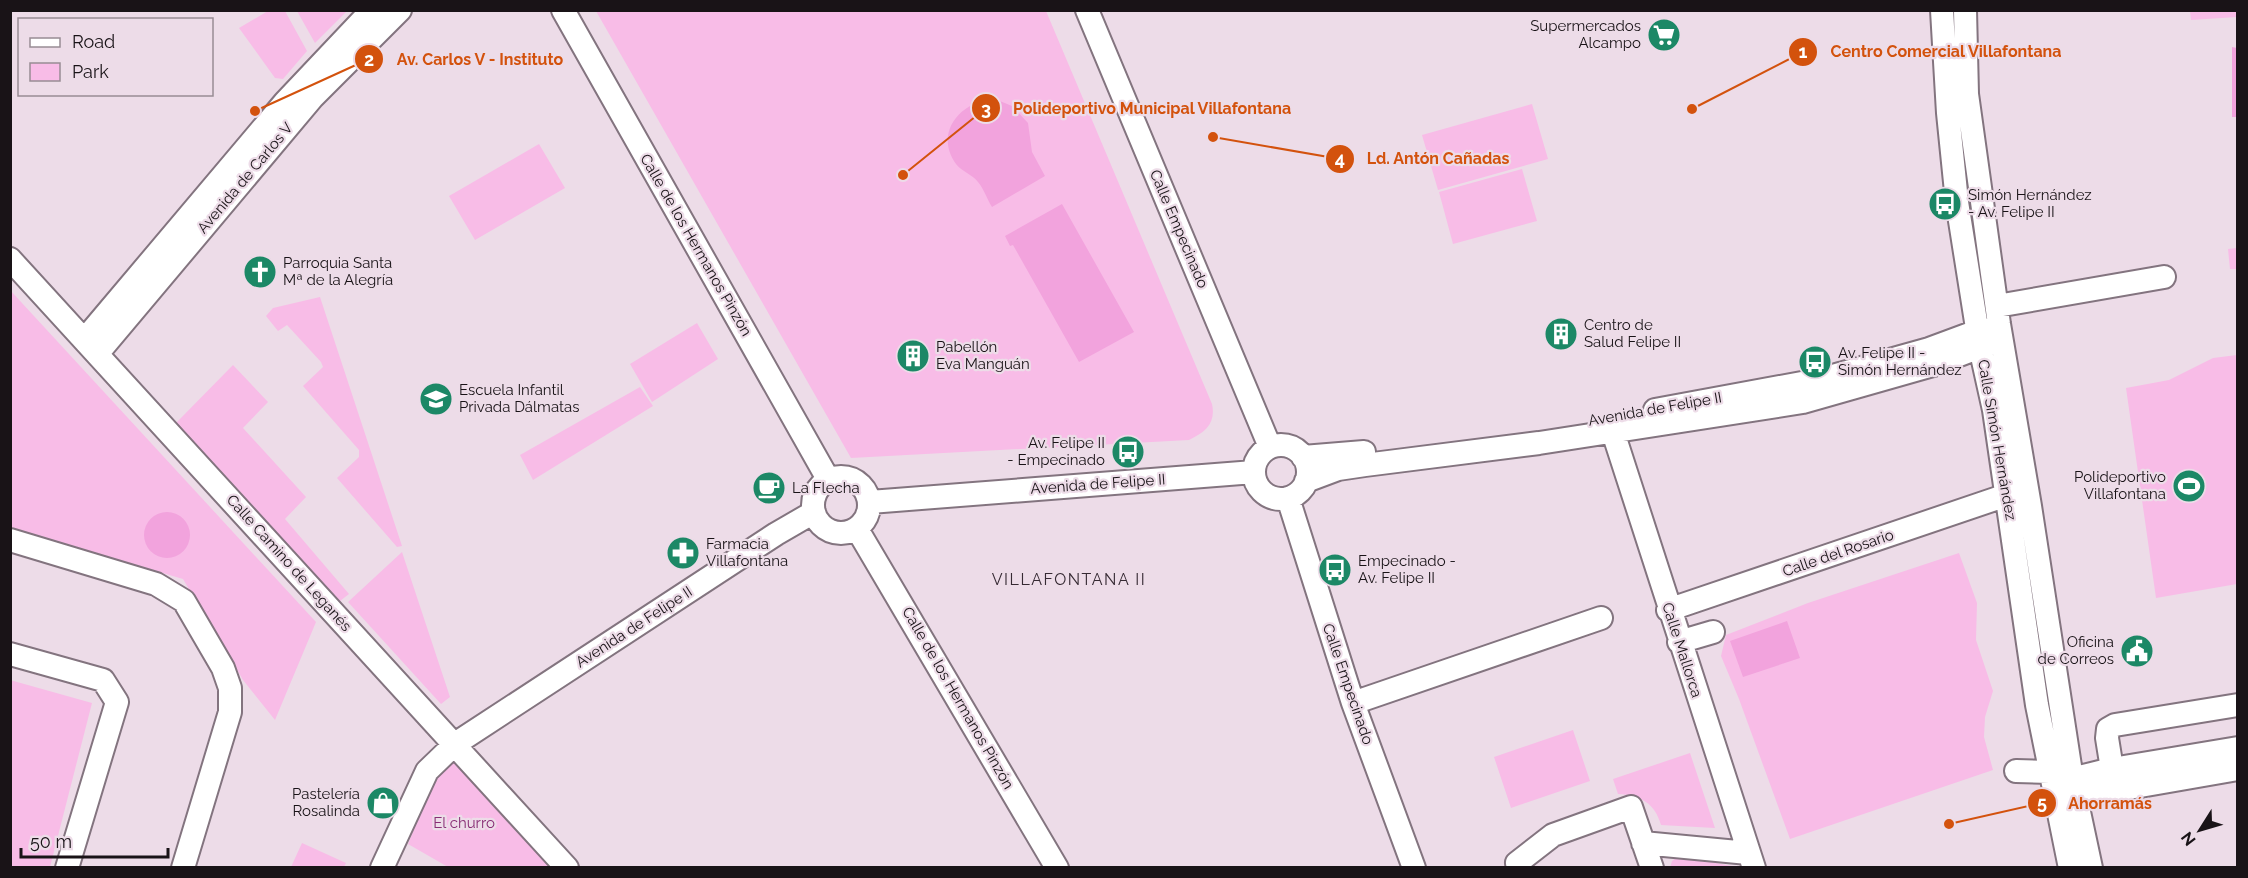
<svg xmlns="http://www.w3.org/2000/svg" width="2248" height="878" viewBox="0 0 2248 878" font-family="Raleway,sans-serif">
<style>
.green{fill:#f8bce7}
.water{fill:#f2a3dd}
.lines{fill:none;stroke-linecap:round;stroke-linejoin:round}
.minor-casing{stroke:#83747f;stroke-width:26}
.minor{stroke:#fff;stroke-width:22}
.labels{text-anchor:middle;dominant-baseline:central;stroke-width:4.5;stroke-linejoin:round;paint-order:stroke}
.poi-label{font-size:15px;fill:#191317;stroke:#eddce8;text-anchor:start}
.street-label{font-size:15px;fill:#191317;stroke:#eddce8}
.park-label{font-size:15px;fill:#882e75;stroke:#eddce8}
.neighbourhood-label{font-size:16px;letter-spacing:1.5px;fill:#362a33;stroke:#eddce8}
.leader{fill:none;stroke:#d3520d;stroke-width:2}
.callout-dot{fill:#d3520d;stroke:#eddce8;stroke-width:2}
.mark-label{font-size:18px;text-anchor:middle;font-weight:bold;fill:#fff}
.callout-label{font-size:16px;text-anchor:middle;font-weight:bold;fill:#d3520d;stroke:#eddce8;stroke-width:4.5;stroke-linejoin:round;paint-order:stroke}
</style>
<rect width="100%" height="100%" fill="#eddce8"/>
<!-- green -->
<path class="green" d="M268,11H285L307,51L283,79L275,78L239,28Z
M297,11H347L315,43Z
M596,11H1046L1212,404C1216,423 1206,432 1189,440L851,458Z
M2190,11H2237V17L2191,20Z
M1532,104L1548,159L1438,190L1422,135Z
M539,144L565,188L475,240L449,196Z
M1522,169L1537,221L1453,244L1439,192Z
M2237,248V269H2230L2228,249Z
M10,290L316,622L275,720L243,680L183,579L11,528Z
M320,297L402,546L397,547L337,478L359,457V450L303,386L323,367L321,362L287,325L278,331L266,316L273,308Z
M697,323L718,359L652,402L630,364Z
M2237,355V584L2156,598L2126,388L2169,380L2213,358Z
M233,365L268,402L243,428L306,497L285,519L349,594L340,601L176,423Z
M640,387L653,406L533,480L520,455Z
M402,552L450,697L441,704L348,602Z
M1959,553L1977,603L1976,640L1993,691L1985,717L1984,737L1993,770L1790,839L1739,699L1721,656L1726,635L1808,603Z
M10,680L92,703L50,867H11Z
M1573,730L1590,781L1511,808L1494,757Z
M455,744L555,861L548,867H448L408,844L435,776Z
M1690,753L1715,828L1661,825C1655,803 1640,795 1618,794L1613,779Z
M302,843L346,863L344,867H291Z
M1679,856L1732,866L1733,867L1670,868L1672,861Z"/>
<!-- water -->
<path class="water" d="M2232,47L2237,48V117H2232Z
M995,99L1012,106L1028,123L1032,152L1045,176L992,207C987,199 984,189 978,182C972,174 962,172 956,164C933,132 962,100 995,99Z
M1062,204L1134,332L1079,362L1013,245L1010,246L1005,236Z
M144 535a23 23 0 1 1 46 0a23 23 0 1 1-46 0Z
M1787,621L1800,658L1743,677L1730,641Z"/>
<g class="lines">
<!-- minor casing -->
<g class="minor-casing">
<path id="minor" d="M563,10L828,479
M1087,10L1270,447
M1942,10L1948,113L1957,202L1980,347L1994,410L2037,705L2070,868
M1965,10L1967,94L1999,324L2030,506L2072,779L2091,868
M10,259L567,868
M1997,306L2164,277
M85,339L285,102L372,10
M98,353L313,97L400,10
M1655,410L1818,380L1929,349L1983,329
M1613,432L1754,868
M1254 472a27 27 0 1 1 54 0a27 27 0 1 1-54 0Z
M1303,457L1364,452
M813 505a28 28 0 1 1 56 0a28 28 0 1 1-56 0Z
M1306,481L1338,469L1365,465L1539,443L1803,402L1933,365L1993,342
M1288,498L1353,703L1414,868
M870,502L1254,472
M857,529L1057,868
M10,540L156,584L184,601L223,668L230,688V712L183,868
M1668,610L2007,495
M1679,642L1713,632
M10,654L103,680L117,702L67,868
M1353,703L1601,618
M2112,769L2107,738L2108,729L2115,725L2238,705
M2016,771L2050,772
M2059,782L2112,769L2238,748
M2060,800L2238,769
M1643,843L1748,853
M382,868L427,771L455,744L776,534L814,512
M1518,868L1517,863L1553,835L1631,807L1652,868"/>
</g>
<!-- minor -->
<use href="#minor" class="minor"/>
</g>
<!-- icons -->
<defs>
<g id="supermarket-disc" transform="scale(1.725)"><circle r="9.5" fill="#1c8866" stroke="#eddce8"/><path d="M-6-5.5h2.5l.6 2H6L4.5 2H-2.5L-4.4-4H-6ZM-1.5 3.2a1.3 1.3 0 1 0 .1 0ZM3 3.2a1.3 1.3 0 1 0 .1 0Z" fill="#fff"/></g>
<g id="bus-disc" transform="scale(1.725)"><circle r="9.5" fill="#1c8866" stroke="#eddce8"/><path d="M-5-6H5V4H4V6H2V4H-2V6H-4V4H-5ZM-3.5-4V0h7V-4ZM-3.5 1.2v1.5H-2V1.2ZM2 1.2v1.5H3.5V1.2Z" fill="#fff"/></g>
<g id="church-disc" transform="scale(1.725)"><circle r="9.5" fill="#1c8866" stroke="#eddce8"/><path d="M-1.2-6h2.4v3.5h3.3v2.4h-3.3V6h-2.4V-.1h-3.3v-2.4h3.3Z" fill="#fff"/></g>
<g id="building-disc" transform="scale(1.725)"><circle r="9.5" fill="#1c8866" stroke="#eddce8"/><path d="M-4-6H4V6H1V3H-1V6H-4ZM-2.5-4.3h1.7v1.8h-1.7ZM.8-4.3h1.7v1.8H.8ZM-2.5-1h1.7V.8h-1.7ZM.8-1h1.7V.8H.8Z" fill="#fff"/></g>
<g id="school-disc" transform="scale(1.725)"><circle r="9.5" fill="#1c8866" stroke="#eddce8"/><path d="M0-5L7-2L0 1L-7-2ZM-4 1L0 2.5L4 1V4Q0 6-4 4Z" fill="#fff"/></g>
<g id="stadium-disc" transform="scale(1.725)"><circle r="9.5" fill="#1c8866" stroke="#eddce8"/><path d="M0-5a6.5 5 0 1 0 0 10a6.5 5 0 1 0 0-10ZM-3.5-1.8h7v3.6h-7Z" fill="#fff"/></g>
<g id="cafe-disc" transform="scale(1.725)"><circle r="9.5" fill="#1c8866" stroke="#eddce8"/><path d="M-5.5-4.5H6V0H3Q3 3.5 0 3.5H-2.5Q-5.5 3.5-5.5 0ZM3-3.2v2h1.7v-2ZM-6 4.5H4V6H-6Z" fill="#fff"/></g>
<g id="pharmacy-disc" transform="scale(1.725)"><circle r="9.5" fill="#1c8866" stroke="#eddce8"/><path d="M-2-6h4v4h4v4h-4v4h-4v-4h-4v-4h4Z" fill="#fff"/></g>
<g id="civic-disc" transform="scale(1.725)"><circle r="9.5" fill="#1c8866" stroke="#eddce8"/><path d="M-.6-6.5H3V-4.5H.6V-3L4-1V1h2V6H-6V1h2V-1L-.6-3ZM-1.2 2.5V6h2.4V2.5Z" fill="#fff"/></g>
<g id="shop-disc" transform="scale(1.725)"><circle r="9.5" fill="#1c8866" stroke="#eddce8"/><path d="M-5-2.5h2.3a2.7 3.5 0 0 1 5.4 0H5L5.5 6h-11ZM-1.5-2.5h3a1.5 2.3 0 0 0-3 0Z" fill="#fff"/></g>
</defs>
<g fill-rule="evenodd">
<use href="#supermarket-disc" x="1664" y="35"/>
<use href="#bus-disc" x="1945" y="204"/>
<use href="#church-disc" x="260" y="272"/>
<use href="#building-disc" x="1561" y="334"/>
<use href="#building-disc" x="913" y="356"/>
<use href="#bus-disc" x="1815" y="362"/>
<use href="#school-disc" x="436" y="399"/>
<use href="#bus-disc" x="1128" y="452"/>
<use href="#stadium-disc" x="2189" y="486"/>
<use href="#cafe-disc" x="769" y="488"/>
<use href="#pharmacy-disc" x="683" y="553"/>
<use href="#bus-disc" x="1335" y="570"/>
<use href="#civic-disc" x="2137" y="651"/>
<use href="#shop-disc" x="383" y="803"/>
</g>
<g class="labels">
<!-- poi labels -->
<g class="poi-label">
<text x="1641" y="26" text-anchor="end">Supermercados<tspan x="1641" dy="17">Alcampo</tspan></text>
<text x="1968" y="195">Simón Hernández<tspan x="1968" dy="17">- Av. Felipe II</tspan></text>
<text x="283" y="263">Parroquia Santa<tspan x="283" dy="17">Mª de la Alegría</tspan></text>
<text x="1584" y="325">Centro de<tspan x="1584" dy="17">Salud Felipe II</tspan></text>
<text x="936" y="347">Pabellón<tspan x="936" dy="17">Eva Manguán</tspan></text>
<text x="1838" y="353">Av. Felipe II -<tspan x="1838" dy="17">Simón Hernández</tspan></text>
<text x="459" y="390">Escuela Infantil<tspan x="459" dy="17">Privada Dálmatas</tspan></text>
<text x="1105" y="443" text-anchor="end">Av. Felipe II<tspan x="1105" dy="17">- Empecinado</tspan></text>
<text x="2166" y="477" text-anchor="end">Polideportivo<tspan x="2166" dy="17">Villafontana</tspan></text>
<text x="792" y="488">La Flecha</text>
<text x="706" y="544">Farmacia<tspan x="706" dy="17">Villafontana</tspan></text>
<text x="1358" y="561">Empecinado -<tspan x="1358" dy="17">Av. Felipe II</tspan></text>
<text x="2114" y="642" text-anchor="end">Oficina<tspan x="2114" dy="17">de Correos</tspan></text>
<text x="360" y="794" text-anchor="end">Pastelería<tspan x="360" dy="17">Rosalinda</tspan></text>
</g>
<!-- street labels -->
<g class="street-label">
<text transform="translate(245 178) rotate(-50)">Avenida de Carlos V</text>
<text transform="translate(1179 229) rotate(67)">Calle Empecinado</text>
<text transform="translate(696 245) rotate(60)">Calle de los Hermanos Pinzón</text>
<text transform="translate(1655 409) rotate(-10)">Avenida de Felipe II</text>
<text transform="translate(1997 440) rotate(80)">Calle Simón Hernández</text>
<text transform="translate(1098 484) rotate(-4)">Avenida de Felipe II</text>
<text transform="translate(1838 553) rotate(-19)">Calle del Rosario</text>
<text transform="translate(289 563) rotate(48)">Calle Camino de Leganés</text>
<text transform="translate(634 627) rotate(-33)">Avenida de Felipe II</text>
<text transform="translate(1682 650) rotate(72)">Calle Mallorca</text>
<text transform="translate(1348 684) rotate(71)">Calle Empecinado</text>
<text transform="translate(958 698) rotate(60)">Calle de los Hermanos Pinzón</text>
</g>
<!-- park labels -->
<g class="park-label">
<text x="464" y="823">El churro</text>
</g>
<!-- neighbourhood labels -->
<g class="neighbourhood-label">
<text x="1069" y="579">VILLAFONTANA II</text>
</g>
</g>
<!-- callouts -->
<path class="leader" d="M1692 109L1803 52M255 111L369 59M903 175L986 108M1213 137L1340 159M1949 824L2042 803"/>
<g class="callout-dot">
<circle cx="1692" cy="109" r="6"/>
<circle cx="255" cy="111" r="6"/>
<circle cx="903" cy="175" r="6"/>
<circle cx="1213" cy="137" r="6"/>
<circle cx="1949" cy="824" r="6"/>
<circle cx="1803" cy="52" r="15"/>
<circle cx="369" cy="59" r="15"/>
<circle cx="986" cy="108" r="15"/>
<circle cx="1340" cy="159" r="15"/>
<circle cx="2042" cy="803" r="15"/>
</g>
<g class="mark-label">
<text x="1803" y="58">1</text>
<text x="369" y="66">2</text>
<text x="986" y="115">3</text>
<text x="1340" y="165">4</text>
<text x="2042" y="809">5</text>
</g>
<g class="callout-label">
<text x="1946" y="57">Centro Comercial Villafontana</text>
<text x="480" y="65">Av. Carlos V - Instituto</text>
<text x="1152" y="114">Polideportivo Municipal Villafontana</text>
<text x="1438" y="164">Ld. Antón Cañadas</text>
<text x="2110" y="809">Ahorramás</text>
</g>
<!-- border -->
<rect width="2248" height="878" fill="none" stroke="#191317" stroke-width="24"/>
<!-- legend -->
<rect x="18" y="18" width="195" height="78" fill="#eddce8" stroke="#988c94" stroke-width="1.5"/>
<rect x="30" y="38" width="30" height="9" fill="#ffffff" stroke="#988c94" stroke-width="1.5"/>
<text x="72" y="48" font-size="18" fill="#191317">Road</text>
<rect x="30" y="63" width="30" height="18" fill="#f8bce7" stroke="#988c94" stroke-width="1.5"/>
<text x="72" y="78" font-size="18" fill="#191317">Park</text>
<!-- north arrow -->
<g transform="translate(2200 830) rotate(233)" stroke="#eddce8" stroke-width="4.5" paint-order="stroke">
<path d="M0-4.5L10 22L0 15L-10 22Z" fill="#191317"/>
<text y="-9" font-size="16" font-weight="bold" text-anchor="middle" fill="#191317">N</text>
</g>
<!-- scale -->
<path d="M21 848v9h147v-9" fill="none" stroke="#191317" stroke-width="3"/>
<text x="30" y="848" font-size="18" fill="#191317" stroke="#eddce8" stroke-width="4.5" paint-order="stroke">50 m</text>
</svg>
